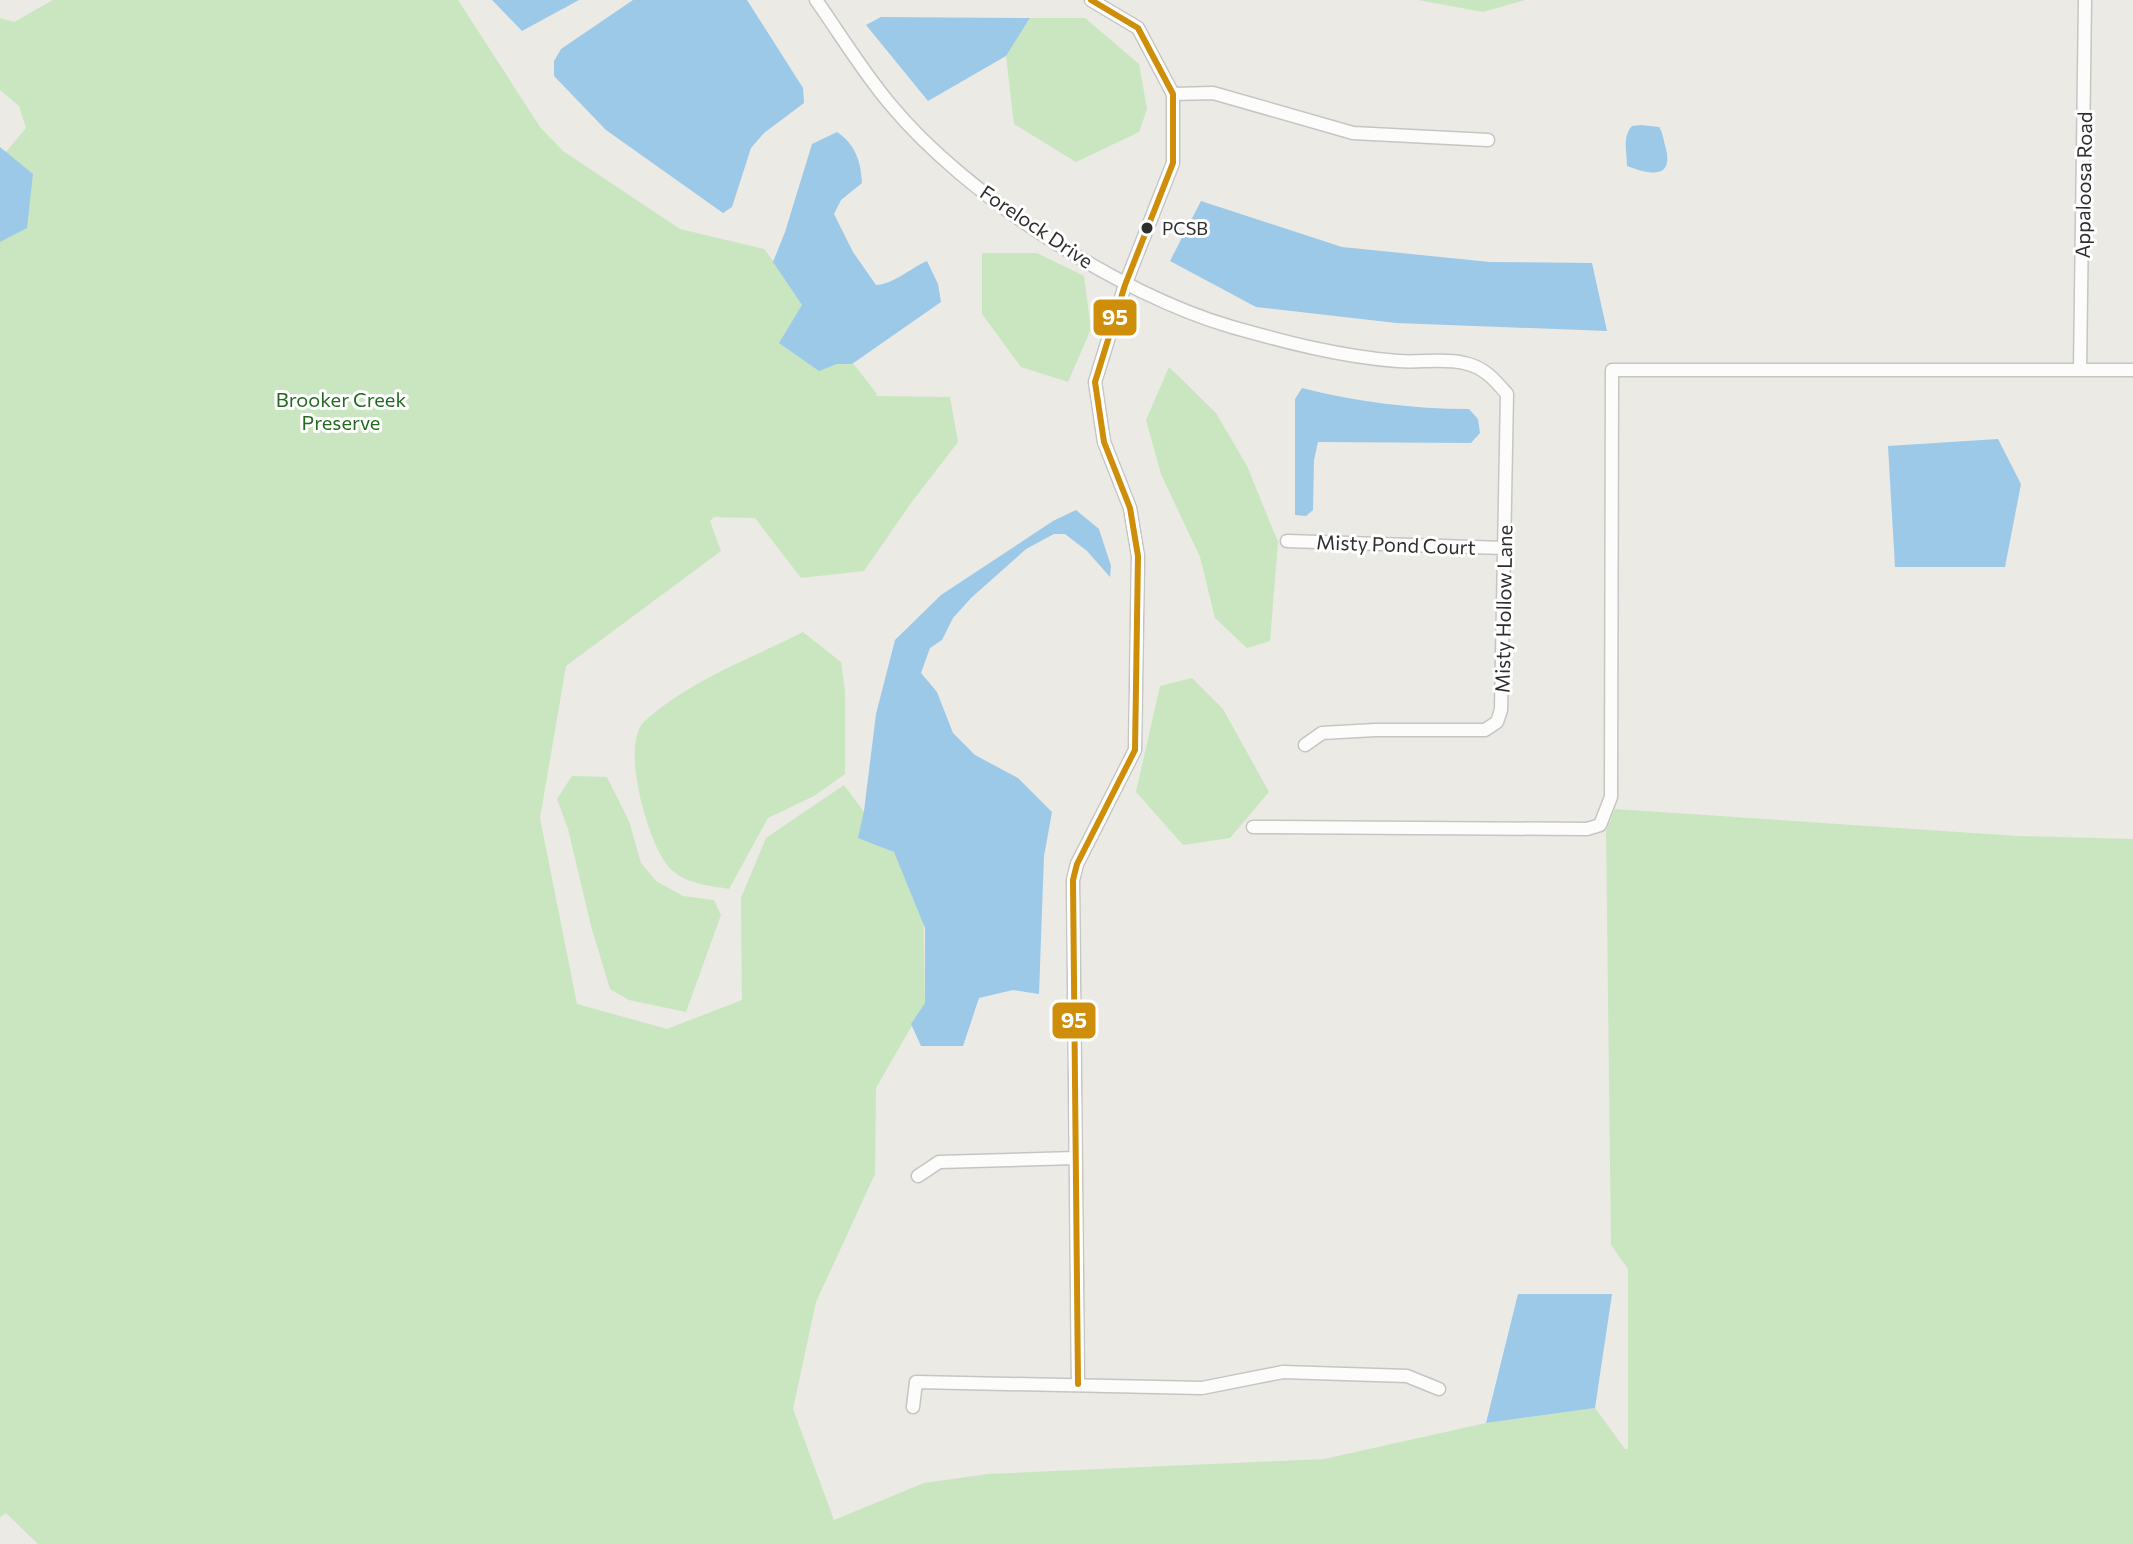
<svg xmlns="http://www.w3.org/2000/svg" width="2133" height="1544" viewBox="0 0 2133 1544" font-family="Commissioner,sans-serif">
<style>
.green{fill:#c9e6c0}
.water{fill:#9dc9e8}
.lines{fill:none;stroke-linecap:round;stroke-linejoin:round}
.minor-casing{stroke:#c6c5c4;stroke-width:15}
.minor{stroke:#fcfcfb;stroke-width:12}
.bus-1-casing{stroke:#fff;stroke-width:12}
.bus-1{stroke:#cf8e09;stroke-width:6}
.bus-dot{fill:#2e2e2e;stroke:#fff;stroke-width:3}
.labels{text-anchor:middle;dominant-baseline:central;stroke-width:6;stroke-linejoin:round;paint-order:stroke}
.bus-label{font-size:18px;fill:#2e2e2e;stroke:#fff;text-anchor:start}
.street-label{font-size:20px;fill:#2e2e2e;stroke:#fff}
.park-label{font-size:20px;fill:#236a1f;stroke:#fff}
.line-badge{stroke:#fff;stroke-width:3}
.badge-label{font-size:22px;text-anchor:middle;font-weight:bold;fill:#fff}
</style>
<rect width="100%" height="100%" fill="#ebeae5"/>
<!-- green -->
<path class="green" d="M53,0H458L540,127L563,151L680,229L764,249L877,394L876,396L950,397L958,442L911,503L864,571L801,578L755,518L714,517L710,521L721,551L566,666L540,818L577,1004L667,1029L742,1000L741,898L766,838L844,785L923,891L925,1003L876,1088L875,1174L816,1302L793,1409L834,1520L924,1483L988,1474L1324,1459L1486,1423L1595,1408L1625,1449H1628V1269L1611,1245L1606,831L1615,809L2018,836L2133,839V1544H38L6,1513L0,1517V159L26,128L19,106L0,90V18L14,22Z
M1418,0H1525L1483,12Z
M1030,18H1085L1139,64L1147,109L1139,132L1076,162L1014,124L1006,56Z
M982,253H1037L1084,276L1091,329L1068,382L1021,367L982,314Z
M1169,367L1216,413L1247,466L1278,542L1270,641L1247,648L1215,618L1200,557L1161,474L1146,420Z
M803,632L841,662L845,692V774L814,796L768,818L729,889C708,885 683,884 668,866C648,843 620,745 644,722C688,681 750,659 803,632Z
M1192,678L1223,709L1269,792L1230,838L1183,845L1136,792L1160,686Z
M572,776L607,777L629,821L641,863L656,881L683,896L714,900L721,915L686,1012L629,1000L610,989L591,926L568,829L557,799Z"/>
<!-- water -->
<path class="water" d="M492,0H579L522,31Z
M633,0H747L803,88L804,103L764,133L751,148L732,207L723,213L606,130L554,76V61L561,49Z
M881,17L1030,18L1006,56L928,101L866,25Z
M1641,125L1659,127C1663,133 1663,138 1665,145C1675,180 1651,175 1627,166C1627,153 1622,137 1632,126Z
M837,132C855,144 861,161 862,183L841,200L834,214L853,252L876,285C894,284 909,269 927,261L938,284L941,302L852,364H837L819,371L779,343L802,305L773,262L785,232L812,144Z
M0,147L33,174L27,228L0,242Z
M1201,201L1342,247L1490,262L1592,263L1607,331L1396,323L1256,307L1170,261Z
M1302,388C1357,402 1413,409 1469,409L1478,419L1480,433L1471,443L1318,442L1314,460L1313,510L1306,516L1295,515V399Z
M1998,439L2021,484L2005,567H1895L1888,446Z
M1076,510L1099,529L1111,566L1110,577L1087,551L1065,534H1054L1026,549L971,598L953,618L942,640L930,648L921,673L937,692L953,733L975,755L1018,778L1052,812L1044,856L1039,994L1013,990L979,998L963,1046H921L911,1024L925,1003V928L894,852L858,838L864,811L876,714L895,640L941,595L1053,521Z
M1518,1294H1612L1595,1408L1486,1423Z"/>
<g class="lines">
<!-- minor casing -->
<g class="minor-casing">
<path id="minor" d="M816,0C840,34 863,72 890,104C965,195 1118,294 1232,327C1285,342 1342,357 1398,361C1419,363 1444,358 1464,363C1484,367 1494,379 1507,394L1501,710L1497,722L1485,730H1375L1322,733L1305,745
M1173,94L1213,93L1353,133L1488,140
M2080,370L2085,0
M1287,541L1504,548
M1253,827L1587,829L1600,825L1611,797L1612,370H2133
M918,1176L939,1162L1074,1158
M1078,1384L1073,880L1077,864L1135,750L1138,556L1130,508L1104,442L1095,382L1125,285L1173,163V94L1138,28L1091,0
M913,1407L916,1382L1202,1388L1283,1372L1407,1376L1439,1389"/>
</g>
<!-- minor -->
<use href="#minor" class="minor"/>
<!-- bus-1 casing -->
<g class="bus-1-casing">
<path id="bus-1" d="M1078,1384L1073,880L1077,864L1135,750L1138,556L1130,508L1104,442L1095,382L1125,285L1173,163V94L1138,28L1091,0"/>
</g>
<!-- bus-1 -->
<use href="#bus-1" class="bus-1"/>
</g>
<!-- markers -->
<circle class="bus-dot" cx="1147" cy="228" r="7"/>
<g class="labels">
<!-- bus labels -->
<g class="bus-label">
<text x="1162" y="228">PCSB</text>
</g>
<!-- street labels -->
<g class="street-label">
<text transform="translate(2083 185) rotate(-89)">Appaloosa Road</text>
<text transform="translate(1037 226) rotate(34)">Forelock Drive</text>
<text transform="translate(1396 544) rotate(2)">Misty Pond Court</text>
<text transform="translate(1503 609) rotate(-89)">Misty Hollow Lane</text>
</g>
<!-- park labels -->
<g class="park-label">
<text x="341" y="399">Brooker Creek<tspan x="341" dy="23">Preserve</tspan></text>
</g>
</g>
<g class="line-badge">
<rect x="1092" y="298" width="46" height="39" rx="8" fill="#cf8e09"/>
<rect x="1051" y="1001" width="46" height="39" rx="8" fill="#cf8e09"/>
</g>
<g class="badge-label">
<text x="1115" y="325">95</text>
<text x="1074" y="1028">95</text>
</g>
</svg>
